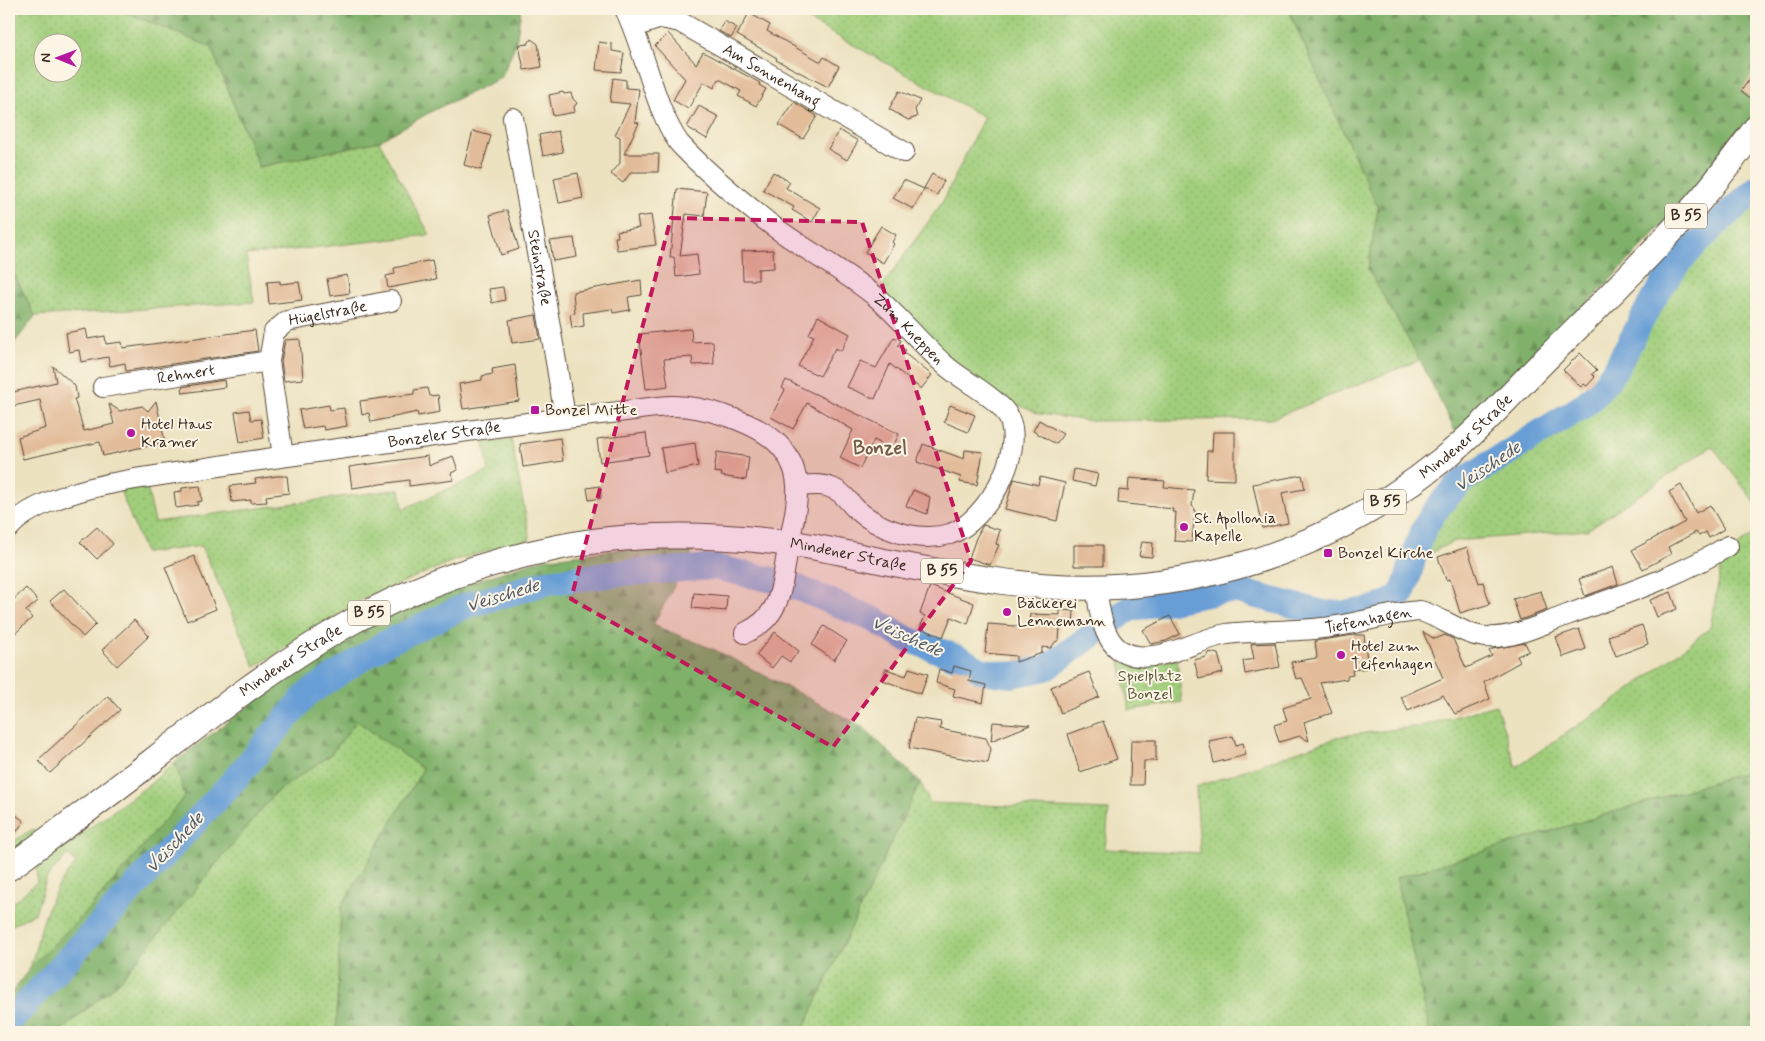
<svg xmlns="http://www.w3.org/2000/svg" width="1765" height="1041" viewBox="0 0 1765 1041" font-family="Mynerve,sans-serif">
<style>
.grass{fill:url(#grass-dots);stroke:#6e7c4c;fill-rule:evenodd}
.forest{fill:url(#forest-firs);stroke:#5e6e44}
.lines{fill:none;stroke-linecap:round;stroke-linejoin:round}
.river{stroke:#689ed5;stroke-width:26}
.building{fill:#e2bb99}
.minor-casing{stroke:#564636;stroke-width:22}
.major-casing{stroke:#564636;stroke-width:27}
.minor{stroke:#fff;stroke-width:20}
.major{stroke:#fff;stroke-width:25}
.marked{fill:#c2185b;fill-opacity:0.2;stroke:#c2185b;stroke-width:4;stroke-dasharray:10 6;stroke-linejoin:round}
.poi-dot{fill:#b5179e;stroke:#fcf5e5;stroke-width:2}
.labels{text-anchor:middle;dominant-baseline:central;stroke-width:4;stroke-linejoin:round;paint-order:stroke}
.shield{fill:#fcf5e5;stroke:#75675a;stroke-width:1}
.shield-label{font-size:15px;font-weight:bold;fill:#3b2a1e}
.street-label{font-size:16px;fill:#3b2a1e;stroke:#fcf5e5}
.poi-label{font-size:16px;fill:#3b2a1e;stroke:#fcf5e5;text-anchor:start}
.park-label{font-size:16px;fill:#545335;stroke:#fcf5e5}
.water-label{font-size:18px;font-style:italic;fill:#4d5867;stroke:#fcf5e5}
.quarter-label{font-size:19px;font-weight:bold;fill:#755d49;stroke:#fcf5e5}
</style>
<defs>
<pattern id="grass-dots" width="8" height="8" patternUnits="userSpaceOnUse" patternTransform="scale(1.25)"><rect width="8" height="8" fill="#a0ce7b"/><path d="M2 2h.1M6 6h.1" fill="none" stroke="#8bb16a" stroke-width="1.8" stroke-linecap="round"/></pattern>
<pattern id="forest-firs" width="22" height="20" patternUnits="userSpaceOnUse" patternTransform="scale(1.25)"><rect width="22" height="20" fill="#80b16b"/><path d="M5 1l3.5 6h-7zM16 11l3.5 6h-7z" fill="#6a9057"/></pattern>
</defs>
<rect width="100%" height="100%" fill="#fcf5e5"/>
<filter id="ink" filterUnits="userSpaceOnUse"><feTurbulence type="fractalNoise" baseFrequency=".02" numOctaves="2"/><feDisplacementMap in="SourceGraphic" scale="10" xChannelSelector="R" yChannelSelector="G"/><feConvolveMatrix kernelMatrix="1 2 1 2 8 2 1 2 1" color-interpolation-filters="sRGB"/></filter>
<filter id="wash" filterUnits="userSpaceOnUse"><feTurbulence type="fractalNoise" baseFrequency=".0096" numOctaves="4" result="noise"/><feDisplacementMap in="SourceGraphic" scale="20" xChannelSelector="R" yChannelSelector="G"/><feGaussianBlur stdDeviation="1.12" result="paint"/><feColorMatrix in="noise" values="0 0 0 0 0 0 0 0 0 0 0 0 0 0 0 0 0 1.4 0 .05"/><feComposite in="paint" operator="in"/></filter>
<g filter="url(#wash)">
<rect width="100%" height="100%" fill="#ece2c0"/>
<!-- grass -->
<path class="grass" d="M9,9H117L211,47L259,167L379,141L430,235L246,255L254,302L35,316L9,264ZM42,42H72V72H42Z
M788,9H1288L1378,208L1368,269L1420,360L1271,419L1091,421L1039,414L1002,398L953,363L879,291L943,201L984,117Z
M1756,189V504L1712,446L1587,530L1454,541L1425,556L1432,521L1493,463L1566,422L1628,349L1659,282Z
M511,438L530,539L453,561L363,599L255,667L202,546L145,553L120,490L147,487L155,522L400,489L403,509L489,471L484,443Z
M1756,532V769L1396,878L1430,1032H802L920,782L930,803L1109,810L1105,849L1200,853L1196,787L1342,736L1421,726L1496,705L1516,767L1623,695L1710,628L1723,557Z
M1177,659L1182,702L1129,710L1120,661L1142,666Z
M357,720L423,769L341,907L336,1032H59L118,983L275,793L330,755Z
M175,762L186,796L92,906L30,968C41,931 47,891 76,864L68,854L47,877L35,913L9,927V906L37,882L36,867L150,784Z
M33,829L37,834L9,853V844Z"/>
<!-- forest -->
<path class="forest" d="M117,9H521L516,43L501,78L436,109L379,141L259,167L211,47Z
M1288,9H1756V113L1693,193L1593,298L1456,433L1420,360L1368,269L1378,208Z
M9,264L35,316L9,350Z
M657,545L694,549L653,625L715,650L862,726L920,782L802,1032H336L341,907L423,769L357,721L330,755L275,793L118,983L59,1032H9V996L30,968L92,906L185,796L175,762L320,652L426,597L543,559Z
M1756,769V1032H1430L1396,878Z"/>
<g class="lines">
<!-- river -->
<path class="river" d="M9,1022L236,778L307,694L384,644L465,606L548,582L624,573L714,567L786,583L875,620L905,638L961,659L982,671L1012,675L1046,668L1129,609L1223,591H1237L1324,613C1348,615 1385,611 1402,593C1409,579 1411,564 1416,549C1425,520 1442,499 1464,480L1583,406C1619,377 1632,333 1656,295C1681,253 1720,221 1756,189"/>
</g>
<g id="blocks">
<!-- building -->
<path class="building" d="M749,13L770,25L767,31L821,62L824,57L839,66L828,87L776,60L777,58L737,35Z
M724,21L737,28L731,38L719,31Z
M668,33L696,64L703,52L760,83L759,85L766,89L756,106L738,96L741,91L719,79L714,88L704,82L688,109L673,100L685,79L655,46Z
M531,39L538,44L542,67L524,70L519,45L528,44Z
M599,42L612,44V51L624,53L621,72L596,70Z
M1756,70V93L1752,99L1741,91Z
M613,78L626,80V88L639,89L635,122L639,123L624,154H659L658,172H631L623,183L611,174L620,163V137L615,135L630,104L610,102Z
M899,91L920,100L915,110L917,117L908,120L889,109Z
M563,92L564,94L571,93L573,99L577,103L574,107L575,112L553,116L549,95Z
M794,102L817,116L803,139L779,125Z
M699,106L719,117L707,139L687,127Z
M839,130L858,141L847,160L828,149Z
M473,131L491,136L481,170L464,165Z
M558,131L563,152L543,156L539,135Z
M773,172L790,182L786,188L820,208L812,222L792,210L794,207L763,190Z
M578,173L583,198L559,203L554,178Z
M932,174L944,181L937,195L924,188Z
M904,180L924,189L913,209L893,198Z
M677,189L707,192L704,216L686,214L680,256L697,254L699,274L676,277L674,257H670Z
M507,210L519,249L501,255L490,215Z
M651,215L656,245L617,250L615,237H618L617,231L639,228L637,217Z
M881,226L896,235L892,242L894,244L883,263L865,252Z
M574,238L577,257L553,261L550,241Z
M773,250L774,268L758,269V280H743L742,251Z
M432,260L436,279L388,288L386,276L395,274L394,268Z
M347,275L350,293L330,296L327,279Z
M641,280L642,295L628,297L630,310L613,313L612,309L583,313L584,326L572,328L570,314L575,313L573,292Z
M280,281V284L299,282L302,300L269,304L267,282Z
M503,287L505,300L492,303L489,289Z
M536,315L540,339L512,343L509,320Z
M818,316L850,334L841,351L835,348L820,376L798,366L814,336L809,334Z
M86,329L88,339L105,336L106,344L122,342L123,348L255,330L258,351L126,371L125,363L110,366L108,357L81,362L79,350L69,352L66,333Z
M691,329L692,342L713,341L714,364L693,365L692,357L664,359L668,386L646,389L639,334Z
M894,337L901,340L898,346L906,350L904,353L932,375L921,389L890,364L875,399L847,387L860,361L876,368Z
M300,339L303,379L284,381L281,361L285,340Z
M1580,353L1597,370L1592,374L1595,377L1587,386L1584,384L1581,387L1563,370Z
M515,365L519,401L463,409L459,384L482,380V376L493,374L492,369Z
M53,366L75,386L77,398L74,399L84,431L114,424L109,404L120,411L142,406L148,411L156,401L165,442L103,456L100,442L23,459L18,437L46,428L40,400L9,407V393L56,382Z
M224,380L225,387L183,393L182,387Z
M786,380L899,434L892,449L874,440L860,468L840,458L853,430L807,403L793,429L771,417L785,390L782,388Z
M427,388L429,396L438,395L440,412L418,416L417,412L371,422L369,413L362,415L360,401L414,394V390Z
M329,405L330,410L344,408L347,426L324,430L323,426L303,429L299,410Z
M950,405L975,415L968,432L944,422Z
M249,410L251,420L261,419L264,438L240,442L235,412Z
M1039,420L1063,434L1056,444L1033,431Z
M1213,432H1235V480L1206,479L1207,451H1212Z
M646,433L649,455L600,462L597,439Z
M560,438L563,461L523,467L520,444Z
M695,443L698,466L665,473L661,448Z
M923,444L964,459L965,450L983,452L977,485L960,482L961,477L917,462Z
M717,452L749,457L746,480L721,476L722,473L714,472Z
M428,456L429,466L453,456L458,470L451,473L454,480L409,486V480L352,488L349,467Z
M1074,469L1098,474L1095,486L1072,481Z
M1302,475L1305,489L1282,493L1288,523L1262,528L1253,484Z
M277,476H287L289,493L266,496L267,502L251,503V500L232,502L230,486L256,483L255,479Z
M1040,477L1065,483L1057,521L1005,509L1014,479L1038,485Z
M1129,478L1165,481L1164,487L1194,490L1192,506L1195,509L1192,542L1174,541L1176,512H1172L1173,509L1118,503L1119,490L1128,491Z
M1681,485L1696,513L1710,505L1724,529L1709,538L1706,532L1699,536L1696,532L1668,547L1671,554L1643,569L1632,550L1685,522L1669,492Z
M200,486L202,501L197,502L198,505L176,508L174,492L182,491V488Z
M600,486L601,498L589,500L587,488Z
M913,490L930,497L927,514L906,506Z
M983,525L1000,530L996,544L999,545L990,565L969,558L976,538Z
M97,527L113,544L97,559L80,542Z
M1142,542L1153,543L1152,557L1139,556Z
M1074,545H1103V566H1074Z
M1467,547L1479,583L1483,582L1490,604L1460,613L1450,579L1446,580L1438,557Z
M194,556L216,609L187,621L165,567Z
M1613,567L1618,584L1585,596L1579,579Z
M930,586L974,603L968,624L951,617L943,637L920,628L925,616L920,614Z
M26,588L38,601L26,611L32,618L9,639V604Z
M64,589L96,624L83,637L50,601Z
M1541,591L1547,610L1520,620L1513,599Z
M1671,592L1677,609L1657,617L1650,600Z
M694,593L727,596L726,611L692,608Z
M1060,610L1074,611L1073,626H1060L1059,640L1055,642L1051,648L1042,647V653L1016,662V656L985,653L988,624L1029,627L1030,614L1060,615Z
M1170,616L1180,634L1166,641L1151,644L1143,630Z
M134,620L149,636L117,666L102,650Z
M1642,625L1648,644L1616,656L1608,636Z
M824,626L847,641L834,660L812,645Z
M1579,629L1586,649L1563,657L1556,637Z
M775,632L799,651L790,662L781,656L772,668L756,655Z
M1423,632L1435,639L1445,635L1453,639L1466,668L1492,656L1489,651L1493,649L1525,643L1529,651L1517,656L1520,662L1484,682L1490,699L1455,714L1443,695L1408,711L1401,697L1443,678Z
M1354,635H1364L1368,668L1352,670L1353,675L1347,676V679L1320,683L1332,713L1304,722L1309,741L1300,736L1279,742L1274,725L1287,721L1283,708L1311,699L1302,678L1296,679L1291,662L1317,658L1315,641Z
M1275,643L1280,667L1245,674L1243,661L1254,659L1251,644Z
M1209,652L1218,654L1223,673L1199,679L1194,660L1206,657Z
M954,666L971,671L969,681L986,685L983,703L953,696L955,689L936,683L939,669L952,673Z
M909,668L928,674L921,694L882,680L886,669L906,676Z
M1089,672L1099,697L1061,713L1051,687Z
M108,696L120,710L50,773L38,760Z
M915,718L941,722L940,729L986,738L991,749L988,763L909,748Z
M1103,721L1117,759L1080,772L1068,734Z
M993,722L1030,725L991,741Z
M1233,736L1236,745L1243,743L1246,755L1214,763L1209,741Z
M1131,740H1156V761H1144L1143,785H1130Z
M9,810L24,821L9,843Z"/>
</g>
</g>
<g filter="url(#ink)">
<use href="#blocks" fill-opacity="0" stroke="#564636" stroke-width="1"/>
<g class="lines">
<!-- minor casing -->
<g class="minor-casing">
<g id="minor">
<path id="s1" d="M625,9C645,50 654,107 679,143C704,170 740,200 769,223C803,249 842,269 875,296C900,317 921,344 945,365C963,381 987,391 1003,409C1033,442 987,522 950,534C917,543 879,530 855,508C849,502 843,493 836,490C824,483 812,485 799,486"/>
<path id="s2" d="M634,27L661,18L680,22L904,152"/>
<path id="s3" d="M513,118C530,218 550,318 565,418"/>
<path id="s4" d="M103,387L269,361"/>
<path id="s5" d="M283,456L269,361L274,332L287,321L391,301"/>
<path id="s6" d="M9,528C28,505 76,491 104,485C134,478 165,475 194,470C269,458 344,448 420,438C480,429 540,421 600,414C624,412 647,407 671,406C701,405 752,421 775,441C811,474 794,512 787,554C781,589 781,617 745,633"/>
<path id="s7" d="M1097,588C1098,607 1103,639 1120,650C1153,670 1195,639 1227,634C1258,630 1291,632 1322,628C1355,625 1387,613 1420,611C1442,617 1464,636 1487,637C1513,639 1542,624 1567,615C1621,595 1678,577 1728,546"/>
</g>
</g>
<!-- major casing -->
<g class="major-casing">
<g id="major">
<path id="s8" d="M9,868C55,834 102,800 147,765C214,713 281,661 355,620C416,586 487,562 555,548C628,532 714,534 787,543C817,546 847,554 877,560C920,569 964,576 1007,582C1165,603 1319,560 1443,459C1482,428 1516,388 1552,353C1600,305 1648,258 1693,208C1716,183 1736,155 1756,128"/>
</g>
</g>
<!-- minor -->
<use href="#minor" class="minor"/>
<!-- major -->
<use href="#major" class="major"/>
</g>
</g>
<!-- marked area -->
<path class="marked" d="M671,218L862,222L971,561L833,747L571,599Z"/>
<!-- markers -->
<g class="poi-dot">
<rect x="530" y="405" width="10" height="10" rx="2.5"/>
<circle cx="131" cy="433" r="5"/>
<circle cx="1184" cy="527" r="5"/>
<rect x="1323" y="548" width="10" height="10" rx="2.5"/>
<circle cx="1007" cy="612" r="5"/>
<circle cx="1341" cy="655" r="5"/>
</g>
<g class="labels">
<!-- shield labels -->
<g class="shield">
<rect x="1665" y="203.5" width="42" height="25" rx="4"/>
<rect x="1364" y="489.5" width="42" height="25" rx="4"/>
<rect x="921" y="558.5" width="42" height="25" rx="4"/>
<rect x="348" y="600.5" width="42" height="25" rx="4"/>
</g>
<g class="shield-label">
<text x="1686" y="216">B 55</text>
<text x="1385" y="502">B 55</text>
<text x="942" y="571">B 55</text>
<text x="369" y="613">B 55</text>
</g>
<!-- street labels -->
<g class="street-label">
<text stroke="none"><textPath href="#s2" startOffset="154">Am Sonnenhang</textPath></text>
<text stroke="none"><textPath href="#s3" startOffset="152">Steinstraße</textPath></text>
<text stroke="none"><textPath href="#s5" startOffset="184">Hügelstraße</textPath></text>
<text stroke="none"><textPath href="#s1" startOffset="441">Zum Kneppen</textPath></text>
<text stroke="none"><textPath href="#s4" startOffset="84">Rehnert</textPath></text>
<text stroke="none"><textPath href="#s6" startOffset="450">Bonzeler Straße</textPath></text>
<text stroke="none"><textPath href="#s8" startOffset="1594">Mindener Straße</textPath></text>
<text stroke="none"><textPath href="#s8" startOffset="935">Mindener Straße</textPath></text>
<text stroke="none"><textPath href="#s7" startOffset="322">Tiefenhagen</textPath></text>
<text stroke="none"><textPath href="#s8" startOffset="350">Mindener Straße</textPath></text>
</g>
<!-- poi labels -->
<g class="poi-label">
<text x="545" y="410">Bonzel Mitte</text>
<text x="141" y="424">Hotel Haus<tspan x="141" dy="18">Kramer</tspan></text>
<text x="1194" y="518">St. Apollonia<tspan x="1194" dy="18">Kapelle</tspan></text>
<text x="1338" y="553">Bonzel Kirche</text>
<text x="1017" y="603">Bäckerei<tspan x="1017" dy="18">Lennemann</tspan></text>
<text x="1351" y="646">Hotel zum<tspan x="1351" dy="18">Teifenhagen</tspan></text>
</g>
<!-- park labels -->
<g class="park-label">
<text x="1150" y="676">Spielplatz<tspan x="1150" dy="18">Bonzel</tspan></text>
</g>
<!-- water labels -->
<g class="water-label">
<text transform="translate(1488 467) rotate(-34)">Veischede</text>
<text transform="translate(503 596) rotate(-17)">Veischede</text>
<text transform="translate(907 637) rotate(24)">Veischede</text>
<text transform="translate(175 843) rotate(-47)">Veischede</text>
</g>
<!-- quarter labels -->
<g class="quarter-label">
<text x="880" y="448">Bonzel</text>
</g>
</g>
<!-- margin -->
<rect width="1765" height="1041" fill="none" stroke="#fcf5e5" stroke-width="30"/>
<!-- north arrow -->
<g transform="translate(58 58) rotate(271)"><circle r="24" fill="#fcf5e5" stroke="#afa495"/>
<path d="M0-4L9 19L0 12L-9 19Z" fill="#b5179e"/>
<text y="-8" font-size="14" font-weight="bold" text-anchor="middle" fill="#3b2a1e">N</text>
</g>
</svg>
